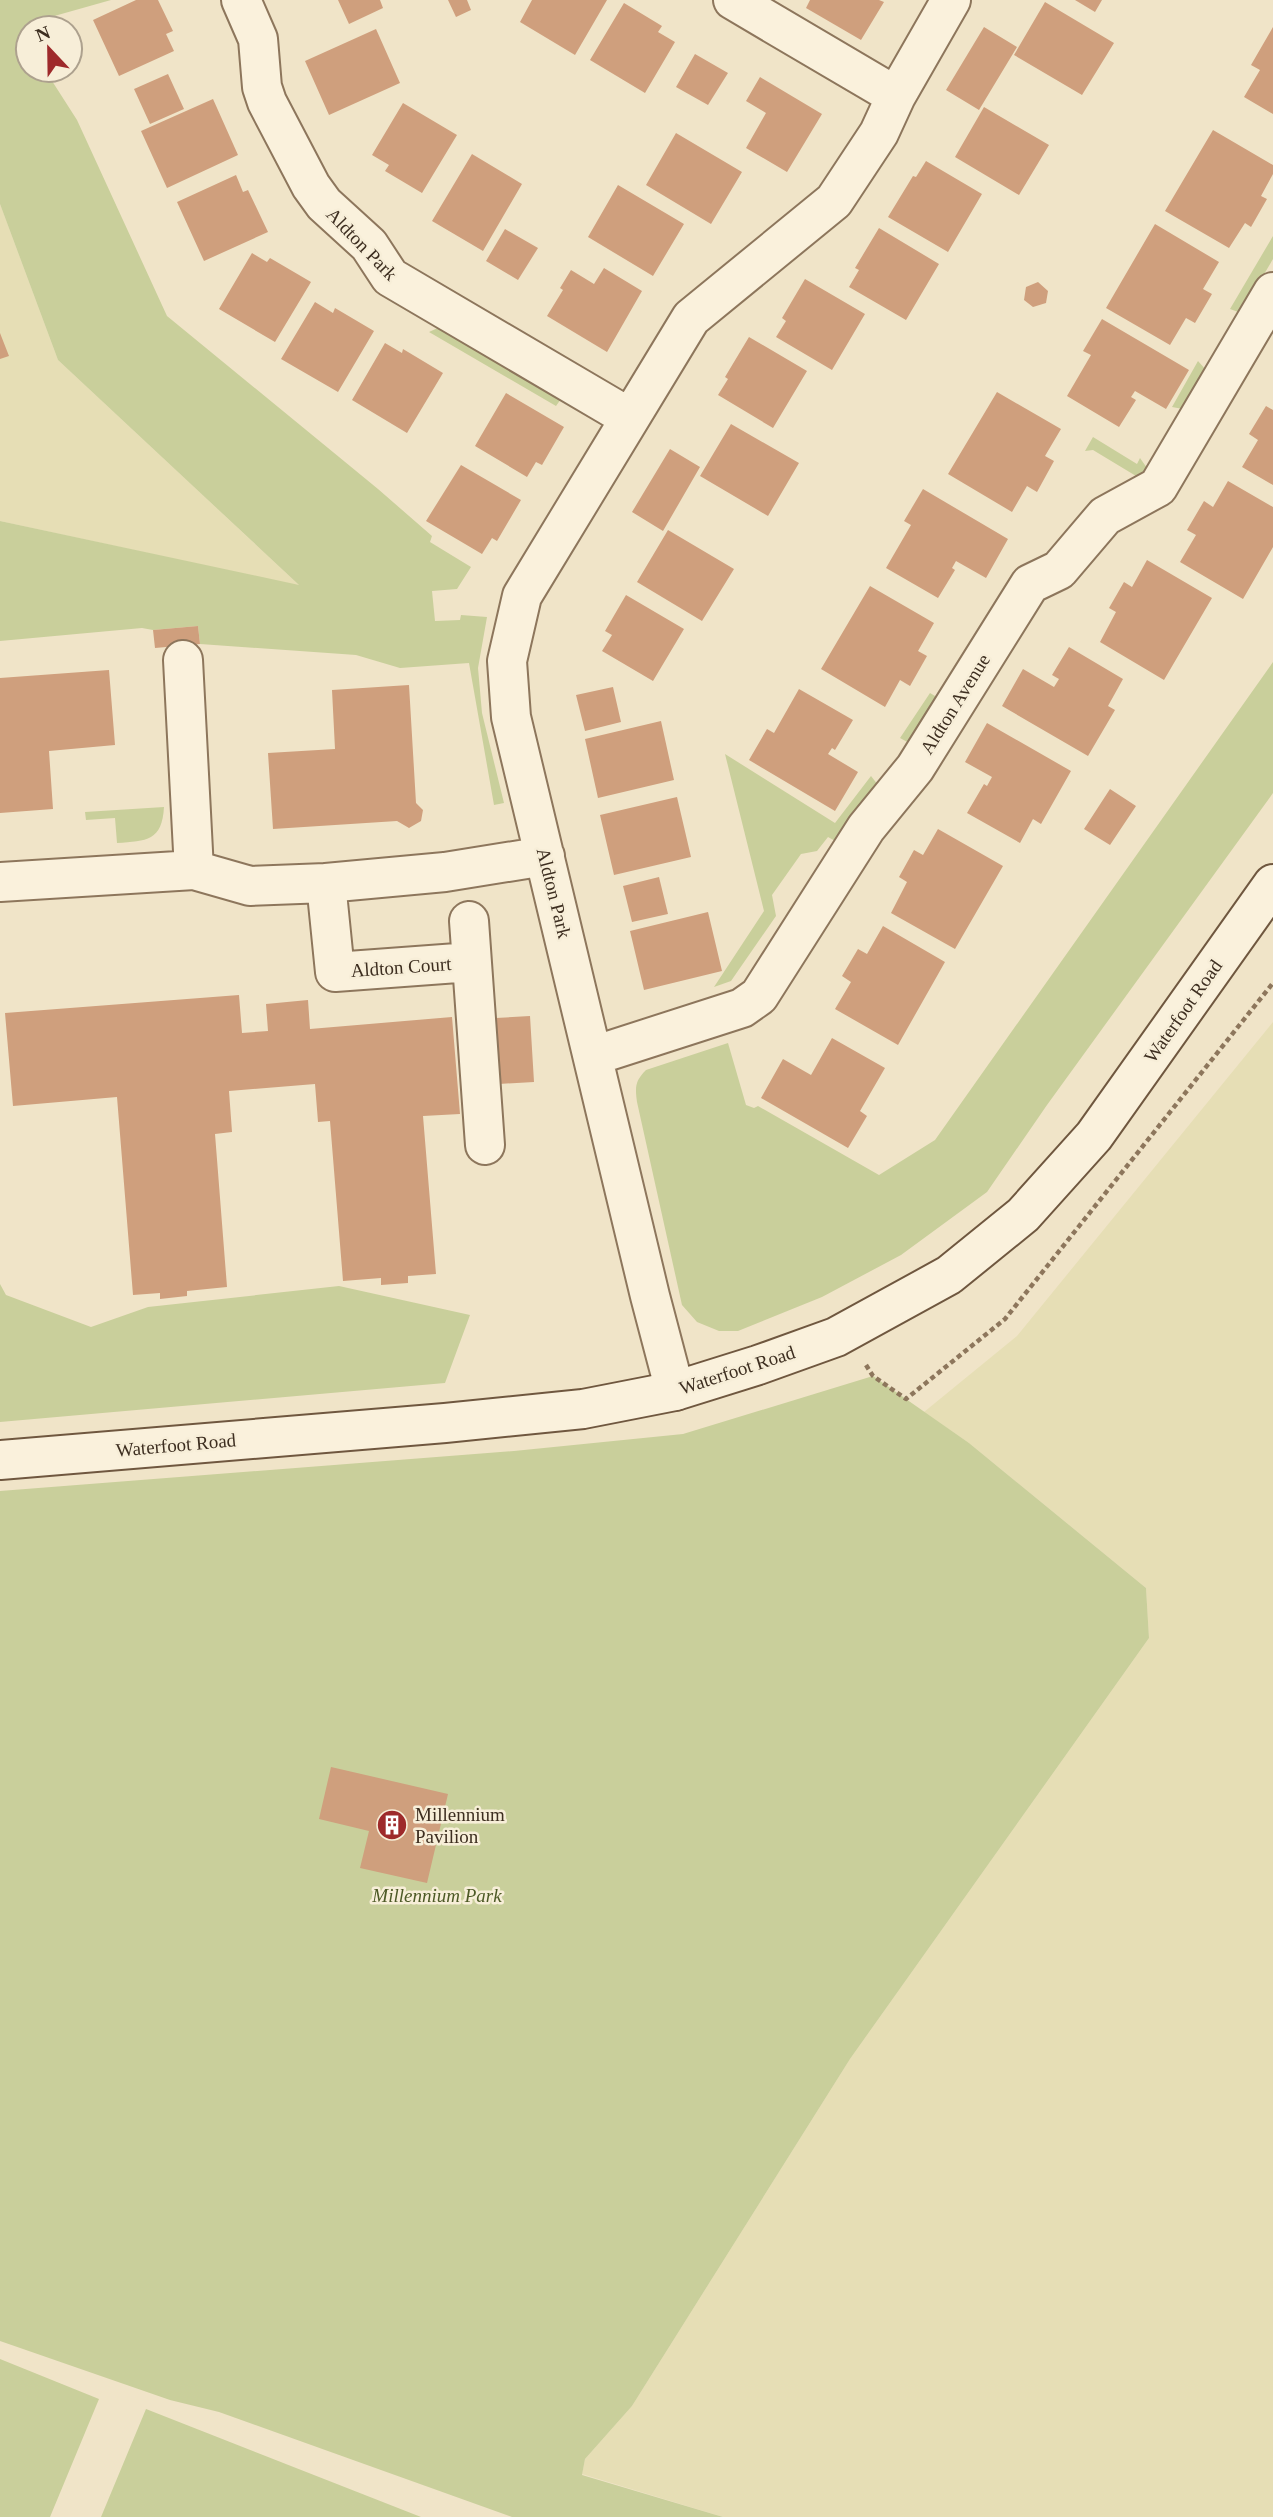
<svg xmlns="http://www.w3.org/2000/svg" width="1273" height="2517" viewBox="0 0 1273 2517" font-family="Georgia,serif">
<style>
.farmland{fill:#e6deb5}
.green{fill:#c9cf9b}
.building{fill:#cf9f7d}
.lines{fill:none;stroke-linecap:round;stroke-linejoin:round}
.street-casing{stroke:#8d765c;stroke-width:42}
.secondary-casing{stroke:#6f573f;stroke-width:42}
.path{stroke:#8d765c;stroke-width:4.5;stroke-dasharray:5 3.5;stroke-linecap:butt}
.street{stroke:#faf1dc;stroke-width:38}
.secondary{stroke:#faf1dc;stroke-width:38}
.labels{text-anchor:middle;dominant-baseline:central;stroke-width:5;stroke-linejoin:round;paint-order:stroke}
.street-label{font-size:19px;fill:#3d2e20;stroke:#f7eed8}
.poi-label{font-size:19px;fill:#3d2e20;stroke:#f7eed8;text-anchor:start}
.park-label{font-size:19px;font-style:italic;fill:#4d5a26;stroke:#f7eed8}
</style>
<rect width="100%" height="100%" fill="#f0e4c8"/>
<!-- farmland -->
<path class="farmland" d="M0,204L58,360L300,586L0,521Z
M1273,1022V2517H723L582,2474L585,2459L632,2406L850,2059L1149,1638L1146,1588L969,1443L924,1412L1017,1336Z"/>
<!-- green -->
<path class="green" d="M0,0H111L26,24L22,32L28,42V70H45L77,120L167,316L378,489L432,536L430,542L471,567L457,589L432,591L435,621L460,620L461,615L487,617L478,668L482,713L504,803L494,805L469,663L400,668L356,655L200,644L198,626L153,630L142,628L0,641V521L299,585L58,360L0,204Z
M1273,236V259L1241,313L1230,309Z
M442,326L561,399L556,406L429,332Z
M1198,361L1206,370L1183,409L1172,407Z
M1093,437L1137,464L1140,458L1147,468L1141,479L1093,450L1085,451Z
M1273,662V793L1047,1105L987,1192L901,1255L822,1297L738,1331H719L697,1322L682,1305L637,1102C635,1087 635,1081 646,1070L728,1043L746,1105L754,1108L758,1106L879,1175L935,1140Z
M930,693L940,699L911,744L900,738Z
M725,754L835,823L871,776L878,785L837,842L828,837L817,851L801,854L772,895L776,916L731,981L714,987L764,911Z
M164,807C162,841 147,841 117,843L115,818L86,820L85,812Z
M0,1284L6,1295L91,1327L148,1307L339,1286L470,1315L445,1383L0,1422Z
M873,1376L969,1443L1146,1588L1149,1638L850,2059L632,2406L585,2459L582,2475L723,2517H512L219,2412L170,2400L0,2341V1491L514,1451L683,1434Z
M0,2359L99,2399L50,2517H0Z
M146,2409L421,2517H101Z"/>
<!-- building -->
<path class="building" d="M136,0H158L173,31L166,34L174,51L119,76L93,20Z
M338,0H380L383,8L349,24Z
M448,0H467L471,10L456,17Z
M532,0H607L575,55L520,22Z
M810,0H879L884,2L861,40L806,8Z
M1075,0H1102L1095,12Z
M1045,2L1114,43L1082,95L1014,55Z
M624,3L662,26L658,32L675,42L645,93L590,60Z
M984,27L1017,47L979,110L946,90Z
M1273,27V114L1244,97L1260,70L1251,65Z
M376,29L400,83L329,115L305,61Z
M695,54L728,73L708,105L676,87Z
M168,74L184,109L150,124L134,89Z
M760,77L822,114L787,172L746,148L766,113L746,101Z
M213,99L238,155L167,188L141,131Z
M403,103L457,135L422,193L385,171L389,165L372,155Z
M984,107L1049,145L1019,195L955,157Z
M1213,130L1273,165V174L1261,196L1267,199L1251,227L1245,223L1229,248L1165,211Z
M676,133L742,172L711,224L646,185Z
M472,154L522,184L483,251L432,221Z
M926,161L982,194L948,252L888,217L913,176L916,177Z
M236,175L243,192L248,190L268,232L204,261L177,202Z
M618,185L684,224L653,276L588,237Z
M1155,224L1219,262L1203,289L1212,294L1195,323L1186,318L1170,345L1106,308Z
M879,228L939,264L906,320L849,287L859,270L855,268Z
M505,229L538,248L518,280L486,261Z
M252,253L267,262L270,258L311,282L275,342L219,309Z
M604,268L642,291L607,352L547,316L563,290L560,288L571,270L594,284Z
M805,279L865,314L832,370L776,337L786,321L782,318Z
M1038,282L1048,291L1046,303L1033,307L1024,300L1026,287Z
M315,302L333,313L335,308L374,331L338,392L281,359Z
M1102,319L1189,370L1166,409L1135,391L1131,397L1136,400L1119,427L1067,396L1091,355L1083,351Z
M0,333L9,356L0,359Z
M749,337L807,371L773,428L718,395L728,379L725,377Z
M385,343L402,353L403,349L443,373L407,433L352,400Z
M997,392L1061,429L1045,456L1054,461L1037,492L1027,486L1012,512L948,474Z
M506,393L564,427L542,465L536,462L527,477L475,446Z
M1266,406L1273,410V485L1242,467L1258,440L1249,434Z
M731,424L799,463L768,516L700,476Z
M670,449L700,467L663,531L632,512Z
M461,465L521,500L497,541L492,538L482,554L426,521Z
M1228,481L1273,507V547L1243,599L1180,562L1196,535L1187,530L1204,501L1213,507Z
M923,489L1008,539L986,578L956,561L952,568L955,570L938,598L886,568L911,525L904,521Z
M668,530L734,569L702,621L637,582Z
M1147,560L1212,598L1164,680L1100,642L1116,612L1109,608L1124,582L1132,587Z
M870,586L934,623L918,651L927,656L910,686L900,680L885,707L821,669Z
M626,595L684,629L653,681L602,651L612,635L605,631Z
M198,626L200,644L155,648L153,630Z
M1069,647L1123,679L1108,706L1115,710L1088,756L1002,706L1023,669L1054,687L1059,679L1052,675Z
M109,670L115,745L49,751L53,809L0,813V678Z
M409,685L416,803L423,810L421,821L409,828L397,821L273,829L268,753L335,749L332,690Z
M613,687L621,722L585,731L576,695Z
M799,689L853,720L835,750L832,748L828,754L858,772L835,811L749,760L767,729L774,733Z
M661,721L674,780L598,798L585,739Z
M987,723L1071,771L1041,824L1033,819L1020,843L967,813L984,784L987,786L992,777L965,762Z
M1110,789L1136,806L1110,845L1084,829Z
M677,797L691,857L614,875L600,815Z
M938,829L1003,866L955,949L891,913L907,882L899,877L914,850L923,855Z
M659,877L668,914L632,922L623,886Z
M708,912L722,971L644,990L630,931Z
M883,926L945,962L898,1045L835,1009L851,982L842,976L858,949L867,954Z
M239,995L242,1033L268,1031L266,1004L308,1000L310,1029L452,1017L460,1114L423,1116L436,1274L408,1276V1283L381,1285V1278L343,1281L330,1121L318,1122L315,1084L229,1091L232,1132L215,1134L227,1287L187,1291V1296L160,1299V1293L133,1295L117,1097L13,1106L5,1013Z
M530,1016L534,1082L499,1084L496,1018Z
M832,1038L885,1068L860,1111L867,1116L848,1148L761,1098L783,1059L811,1075Z
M331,1767L448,1794L427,1883L360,1868L369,1831L319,1819Z"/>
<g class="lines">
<!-- street casing -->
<g class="street-casing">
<path id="street" d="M241,0L258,39L262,87L267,102L311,186L324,204L369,245L390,277L630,418
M733,0L896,96
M183,660L194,870
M0,882L194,870L250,886L326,883L445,872L545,856
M326,883L335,972L471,962
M469,921L485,1145
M593,1056L742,1008L759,996L866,828L915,768L1030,584L1059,570L1105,516L1158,487L1273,292
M675,1391L650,1296L511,717L507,661L522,596L691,318L834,201L879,133L896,96L951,0"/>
</g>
<!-- secondary casing -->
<g class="secondary-casing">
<path id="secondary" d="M0,1460L445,1423L583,1409L675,1391L758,1365L836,1337L949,1275L1023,1215L1094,1136L1273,884"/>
</g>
<!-- path -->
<path class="path" d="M866,1365L873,1376L906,1399L1005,1319L1273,983"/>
<!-- street -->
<use href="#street" class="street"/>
<!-- secondary -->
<use href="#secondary" class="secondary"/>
</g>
<!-- icons -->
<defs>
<g id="building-disc" transform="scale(1.575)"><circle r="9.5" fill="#9e2a2b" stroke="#f7eed8"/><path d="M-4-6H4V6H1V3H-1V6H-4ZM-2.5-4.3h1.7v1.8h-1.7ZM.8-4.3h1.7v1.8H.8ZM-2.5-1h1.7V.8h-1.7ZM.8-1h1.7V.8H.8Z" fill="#fff"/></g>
</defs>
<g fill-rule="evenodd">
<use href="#building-disc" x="392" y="1825"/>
</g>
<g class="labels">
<!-- street labels -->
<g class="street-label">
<text transform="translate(362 244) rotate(46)">Aldton Park</text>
<text transform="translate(955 704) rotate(-58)">Aldton Avenue</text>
<text transform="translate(554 893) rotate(76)">Aldton Park</text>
<text transform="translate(401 967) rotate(-4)">Aldton Court</text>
<text transform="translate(1183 1011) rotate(-55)">Waterfoot Road</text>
<text transform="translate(737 1370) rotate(-18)">Waterfoot Road</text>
<text transform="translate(176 1445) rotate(-5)">Waterfoot Road</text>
</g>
<!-- poi labels -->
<g class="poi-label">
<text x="415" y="1814">Millennium<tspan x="415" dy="22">Pavilion</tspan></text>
</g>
<!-- park labels -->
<g class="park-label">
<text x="437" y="1895">Millennium Park</text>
</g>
</g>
<!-- north arrow -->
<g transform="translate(49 49) rotate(338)"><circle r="33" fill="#f7eed8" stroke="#ada18e" stroke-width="2"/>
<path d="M0-5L12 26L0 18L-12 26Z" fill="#9e2a2b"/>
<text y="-10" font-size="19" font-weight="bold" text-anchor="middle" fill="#3d2e20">N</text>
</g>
</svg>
